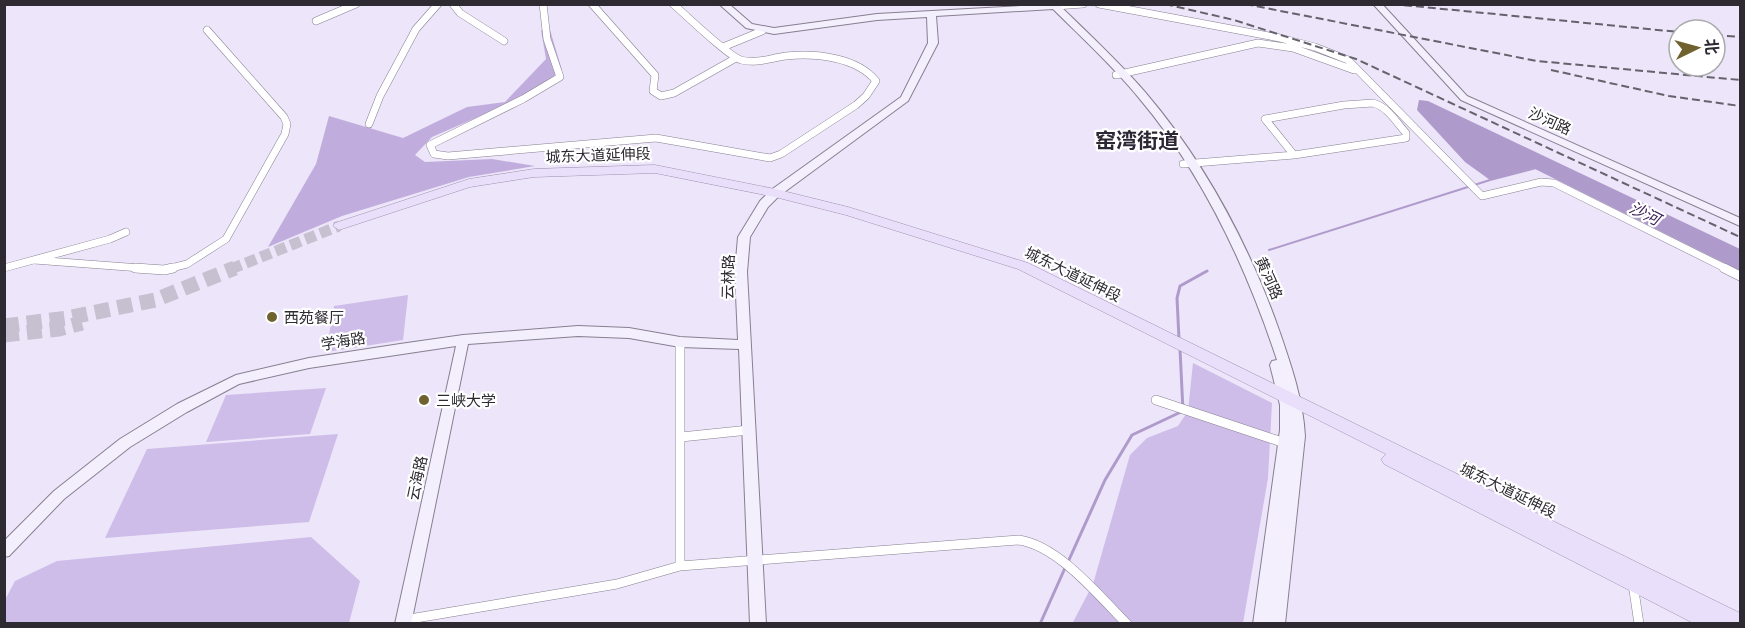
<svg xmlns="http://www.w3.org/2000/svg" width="1745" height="628" viewBox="0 0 1745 628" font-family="Inter,'Noto Sans SC',sans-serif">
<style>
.green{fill:#cebce9}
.forest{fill:#c1addd}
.water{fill:#af9bcb}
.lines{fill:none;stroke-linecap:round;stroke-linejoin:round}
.stream-far1{stroke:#af9bcb;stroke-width:2}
.stream{stroke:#af9bcb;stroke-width:3}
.primary-tunnel-far1{stroke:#c7c0d1;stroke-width:11;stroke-dasharray:11 5;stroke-linecap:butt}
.primary-tunnel{stroke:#c7c0d1;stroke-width:15;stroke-dasharray:15 8;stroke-linecap:butt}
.street-far1-casing{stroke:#877f91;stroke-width:8}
.street-casing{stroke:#877f91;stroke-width:10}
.secondary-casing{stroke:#877f91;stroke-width:2}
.primary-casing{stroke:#9f91b2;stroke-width:1}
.street-far1{stroke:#fff;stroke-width:7}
.street{stroke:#fff;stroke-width:9}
.secondary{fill:#f4effd;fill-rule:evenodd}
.primary{fill:#eadffa;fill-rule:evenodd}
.rail{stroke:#66626d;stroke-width:2;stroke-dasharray:8 4;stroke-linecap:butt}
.poi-dot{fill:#70622f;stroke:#fff;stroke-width:2}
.labels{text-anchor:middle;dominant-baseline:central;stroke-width:4.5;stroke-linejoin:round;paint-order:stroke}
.street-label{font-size:15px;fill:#2d2a31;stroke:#fff}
.poi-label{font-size:15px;fill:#2d2a31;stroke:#fff;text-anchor:start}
.water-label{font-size:16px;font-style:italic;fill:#3a1e57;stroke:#fff}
.district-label{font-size:21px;font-weight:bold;fill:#2d2735;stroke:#fff}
</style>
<rect width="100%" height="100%" fill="#ede5f9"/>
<!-- green -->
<path class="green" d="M408,295L403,340L326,352L334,306Z
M1193,363L1272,403L1268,478L1243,623L1072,624L1093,584L1130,455L1147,438L1178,426L1188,411Z
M326,388L310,434L206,442L226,395Z
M338,434L309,522L105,538L147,449Z
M311,537L360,581L349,623H5V600L15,581L57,561Z"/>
<!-- forest -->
<path class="forest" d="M541,30H550L562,70L526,96L432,137L415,155L425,162L492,159L535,166L469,177L342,216L268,247L316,164L329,116L403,138L467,107L505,102L546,59Z"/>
<!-- water -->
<path class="water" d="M1419,100L1428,101L1740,249V271L1533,168L1490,180L1465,162L1417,110Z"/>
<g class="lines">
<!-- stream-far1 -->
<path class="stream-far1" d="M1269,250L1490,180L1536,168"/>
<!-- stream -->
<path class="stream" d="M1179,339L1177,298L1180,286L1207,271
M1068,562L1105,480L1132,435L1183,411L1180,349
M1040,624L1065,568"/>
<!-- primary-tunnel-far1 -->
<path class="primary-tunnel-far1" d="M231,269L339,226"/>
<!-- primary-tunnel -->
<path class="primary-tunnel" d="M4,326L67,318L155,300L235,268
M4,335L59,329L82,323"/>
<!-- street-far1 casing -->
<g class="street-far1-casing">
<path id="street-far1" d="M453,4L460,13L504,41
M543,4L547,39L560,77L523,99L430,145L434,154L448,156L656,138L770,158L781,154L856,105L866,96L876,81C857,57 815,53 786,56C771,58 756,64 741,60C728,56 686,15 673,4
M592,4L655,75L653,91L661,96L674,93L736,58
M1099,4L1280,38L1315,47L1348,60L1482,196L1541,182L1554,183L1727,269
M1055,6L1083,4
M316,21L356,4
M723,47L762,31
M1116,75L1258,43L1293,48L1354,70
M1373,103C1388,107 1396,122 1406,133V138L1294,155L1265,119L1344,105Z
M369,124L380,96L416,29L438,4
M1183,164L1294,155
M34,260L154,269
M4,268L110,239L126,232
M167,269L187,264L226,239L285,134L287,124L284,117L207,30"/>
</g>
<!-- street casing -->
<g class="street-casing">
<path id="street" d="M135,268L164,270L173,268
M1724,268L1740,276
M1156,400L1285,443
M681,437L749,430
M680,566L1019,540C1059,546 1099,596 1127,624
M1633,584L1639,624
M404,620L617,584L680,566V342"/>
</g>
<!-- secondary casing -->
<g class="secondary-casing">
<path id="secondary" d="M719,4H729L752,24L774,28L877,14L1058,4C1088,33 1118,61 1145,92C1204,161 1249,245 1279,330C1291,365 1303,399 1305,436L1285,624H1269L1276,568L1269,624H1253L1280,430V405L1270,365L1272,361L1277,360C1246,266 1203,174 1139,98C1113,66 1082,38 1053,9L936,16L938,43L908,101L779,196L768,207L750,237L747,272L766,624H750L739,349L680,347L629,338L578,336L468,344L411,624H395L456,346L309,368L239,384L187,412L130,447L64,499L9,556L4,557V541L54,491L120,439L177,404L236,375L309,358L400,344L463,335L578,326L629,328L680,337L738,340L735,272L738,237L760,201L771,190L901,97L928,43L927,17L877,20L774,34L746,28Z
M1373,4H1382L1467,96L1740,218V226L1461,100Z"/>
</g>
<!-- primary casing -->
<g class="primary-casing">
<path id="primary" d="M655,165L775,189L848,207L1028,263L1740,613V624L1722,622V624H1695L1384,464L1381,459L1386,454L1018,269L846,215L775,197L655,173L534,177L470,187L339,230L333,226L335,223L469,179L534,169Z"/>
</g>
<!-- street-far1 -->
<use href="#street-far1" class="street-far1"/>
<!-- street -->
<use href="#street" class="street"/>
<!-- secondary -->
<use href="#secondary" class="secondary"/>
<!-- primary -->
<use href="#primary" class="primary"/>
<!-- rail -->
<path class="rail" d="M1165,4L1234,20L1356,59L1740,237
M1245,4L1537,61L1740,80
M1392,4L1679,32
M1715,35L1740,37
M1551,70L1669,96L1740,106"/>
</g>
<!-- markers -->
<g class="poi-dot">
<circle cx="272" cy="317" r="6"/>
<circle cx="424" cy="400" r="6"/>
</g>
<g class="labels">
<!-- street labels -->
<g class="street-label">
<text transform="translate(1550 121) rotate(24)">沙河路</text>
<text transform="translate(598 155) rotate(-2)">城东大道延伸段</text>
<text transform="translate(1073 274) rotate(26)">城东大道延伸段</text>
<text transform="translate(728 277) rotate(-89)">云林路</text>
<text transform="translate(1269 278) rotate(66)">黄河路</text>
<text transform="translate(343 341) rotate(-9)">学海路</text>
<text transform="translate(417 478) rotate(-78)">云海路</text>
<text transform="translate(1508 490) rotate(26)">城东大道延伸段</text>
</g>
<!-- poi labels -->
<g class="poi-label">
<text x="284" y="317">西苑餐厅</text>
<text x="436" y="400">三峡大学</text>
</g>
<!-- water labels -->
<g class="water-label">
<text transform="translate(1645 213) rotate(26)">沙河</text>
</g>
<!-- district labels -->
<g class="district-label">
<text x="1137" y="140">窑湾街道</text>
</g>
</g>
<!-- border -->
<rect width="1745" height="628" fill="none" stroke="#2d2a31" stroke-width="12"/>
<!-- north arrow -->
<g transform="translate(1697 48) rotate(85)"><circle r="28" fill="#ffffff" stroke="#abaaad" stroke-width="1.5"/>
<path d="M0-4.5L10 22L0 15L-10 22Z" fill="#70622f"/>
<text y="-9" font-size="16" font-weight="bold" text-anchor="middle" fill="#2d2a31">北</text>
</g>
</svg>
